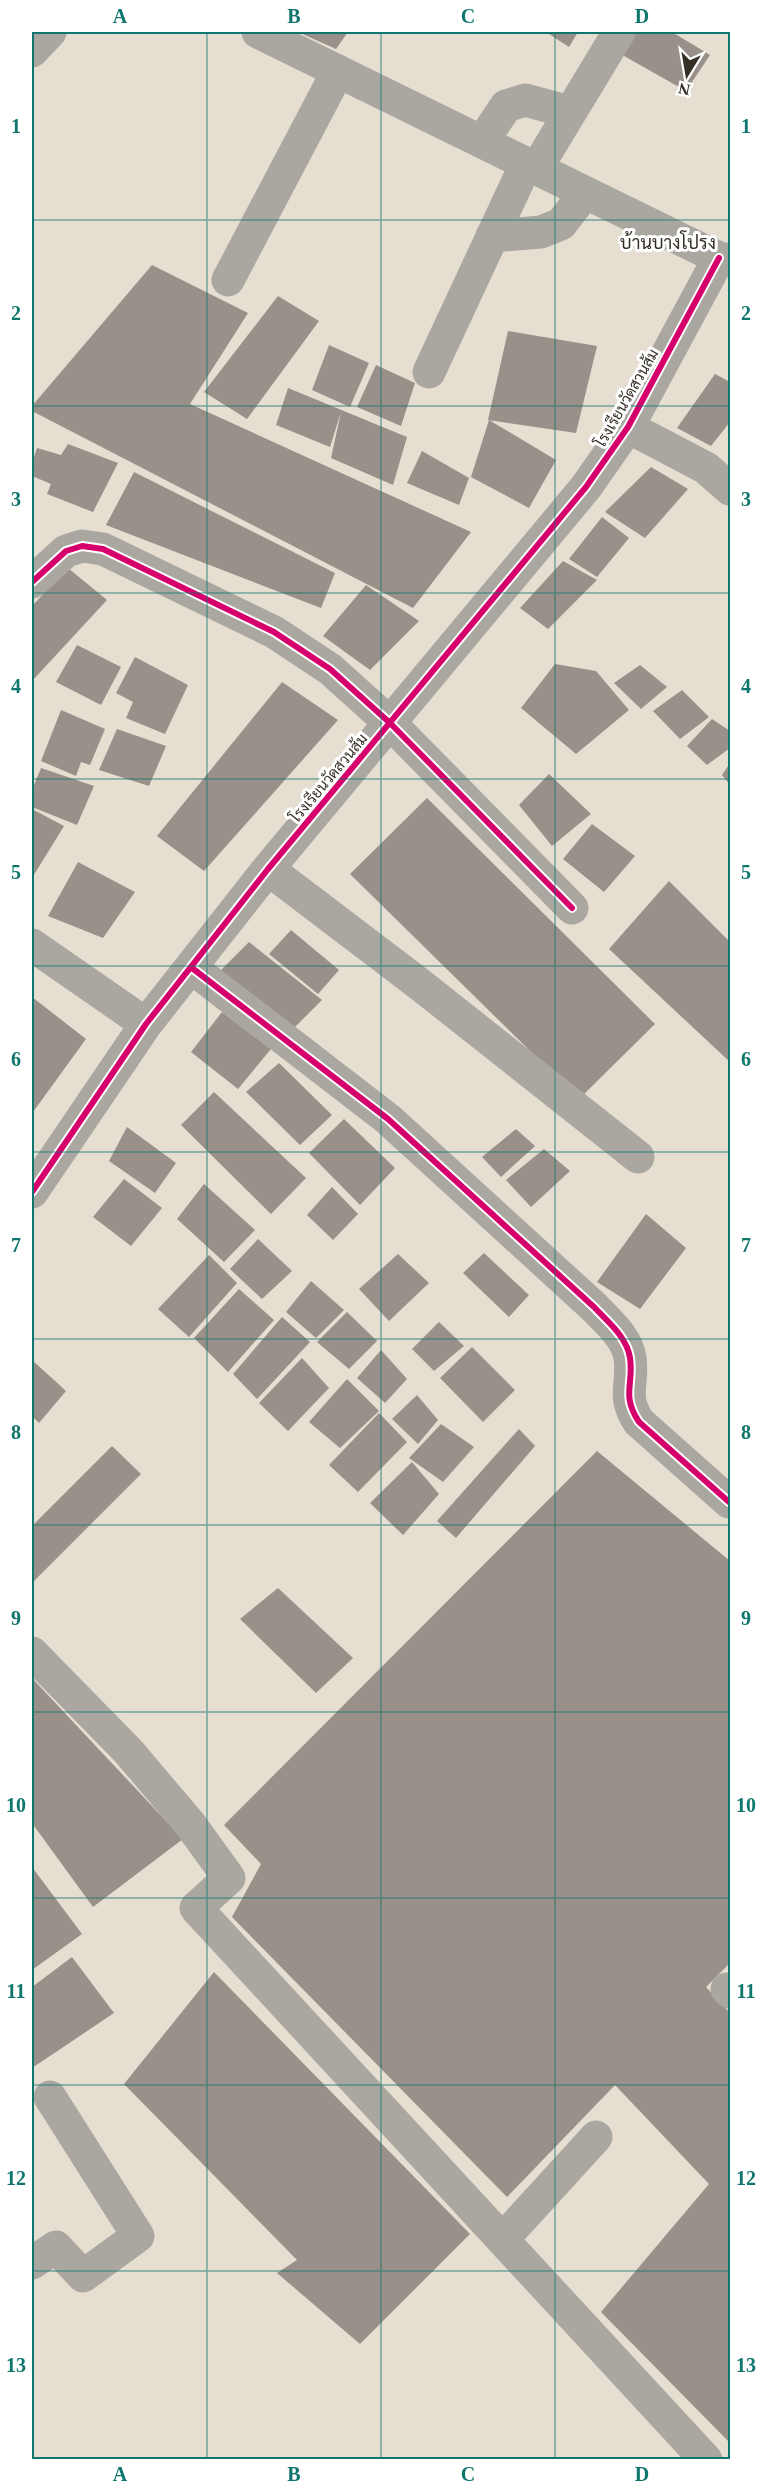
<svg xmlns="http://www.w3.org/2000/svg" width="762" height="2491" viewBox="0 0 762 2491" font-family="'Times New Roman',Sarabun,serif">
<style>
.building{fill:#989089}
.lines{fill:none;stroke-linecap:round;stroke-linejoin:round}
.minor{stroke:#aaa7a0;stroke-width:33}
.cycleway-casing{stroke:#fff;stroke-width:10}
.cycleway{stroke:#d6006c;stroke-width:6}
.grid{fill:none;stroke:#0f766e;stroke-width:1.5;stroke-opacity:0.55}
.labels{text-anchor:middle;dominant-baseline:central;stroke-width:6;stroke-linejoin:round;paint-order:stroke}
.street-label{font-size:15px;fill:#352f26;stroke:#fff}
.quarter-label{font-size:18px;fill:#352f26;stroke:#fff}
.neatline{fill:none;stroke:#0f766e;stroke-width:2}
.grid-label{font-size:20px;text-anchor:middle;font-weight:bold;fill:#0f766e}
</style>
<rect width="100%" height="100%" fill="#e6ded1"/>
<!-- building -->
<path class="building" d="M298,32H348L336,49Z
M546,32H578L569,47Z
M629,32H672L710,55L686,91L617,52Z
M152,265L248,313L190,404L471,532L413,608L32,411V406Z
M278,296L319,321L247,419L204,392Z
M508,331L597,346L576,433L488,420Z
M329,345L369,363L350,407L312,390Z
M376,365L415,383L401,426L357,407Z
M715,374L730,382V422L711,446L677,428Z
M288,388L407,437L393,485L331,458L341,412L330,447L276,425Z
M489,420L556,460L529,508L471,477Z
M68,444L118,463L93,512L47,494L51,484L32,476V463L37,448L61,455Z
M422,451L469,478L459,505L407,483Z
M651,467L688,489L645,538L605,512Z
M134,472L335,573L321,608L106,525Z
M602,517L629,538L597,577L569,559Z
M563,561L597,580L548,629L520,608Z
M68,568L107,600L32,681V606Z
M366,585L419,621L370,670L323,636Z
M77,645L121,667L101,705L56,682Z
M135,657L188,685L165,734L126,718L133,702L116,693Z
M555,664L596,671L629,710L576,754L521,708Z
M640,665L667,687L641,709L614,683Z
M282,682L338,720L204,871L157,836Z
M682,690L709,717L680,739L653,711Z
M61,710L105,729L90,765L81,762L76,776L41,761Z
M712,719L730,731V748L707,765L687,746Z
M117,729L166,746L149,786L99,770Z
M730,763V785L722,775Z
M41,768L94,786L77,825L32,807V790Z
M549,774L591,814L552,846L519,805Z
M427,798L655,1024L579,1099L350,874Z
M32,809L64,826L32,878Z
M592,824L635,856L604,892L563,859Z
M78,862L135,892L103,938L48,916Z
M669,881L730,942V1062L609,949Z
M291,930L339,970L318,994L269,954Z
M249,942L322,1000L288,1034L218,973Z
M32,997L86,1039L33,1112L32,1110Z
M222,1012L271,1049L238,1089L191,1052Z
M279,1063L332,1115L300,1145L246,1092Z
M214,1092L306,1178L271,1214L181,1125Z
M344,1119L395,1168L360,1205L309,1153Z
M127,1127L176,1163L155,1193L109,1161Z
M516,1129L535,1146L501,1177L482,1157Z
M544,1149L570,1171L531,1207L506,1180Z
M124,1179L162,1208L131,1246L93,1217Z
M204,1184L255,1230L224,1262L177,1219Z
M332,1187L358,1214L333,1240L307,1215Z
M646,1214L686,1248L640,1309L597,1282Z
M258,1239L292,1271L262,1299L230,1269Z
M484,1253L529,1295L509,1317L463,1273Z
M398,1254L429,1283L389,1321L359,1289Z
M209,1255L237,1283L189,1337L158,1309Z
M311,1281L344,1310L316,1338L286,1312Z
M239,1289L274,1320L228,1372L194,1338Z
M347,1312L377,1341L349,1369L317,1342Z
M282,1317L310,1342L257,1399L233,1374Z
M439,1322L464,1346L434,1371L412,1349Z
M472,1347L515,1390L483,1422L440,1378Z
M381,1350L407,1379L385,1403L357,1378Z
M302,1358L329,1388L288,1431L259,1403Z
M32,1360L66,1391L39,1423L32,1416Z
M347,1379L379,1411L340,1448L309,1422Z
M417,1395L438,1420L418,1444L392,1419Z
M379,1413L407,1442L358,1492L329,1465Z
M441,1424L474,1447L443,1482L409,1458Z
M519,1429L535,1446L456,1538L437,1521Z
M112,1446L141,1474L32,1583V1526Z
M597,1451L730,1561V1968L728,1965L706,1987L730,2013V2443L601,2312L709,2184L615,2085L507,2197L232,1917L261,1864L224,1825Z
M412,1462L439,1494L403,1535L370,1503Z
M278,1588L353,1658L316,1693L240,1619Z
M32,1678L183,1839L93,1907L32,1823Z
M32,1867L82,1934L32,1970Z
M72,1957L114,2013L32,2068V1987Z
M214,1972L470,2234L360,2344L277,2273L297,2260L124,2084Z"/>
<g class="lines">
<!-- minor -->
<path class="minor" d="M258,32L719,258L730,260
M32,51L50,32
M482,142L506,106L525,100L570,112
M536,169L619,32
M492,236L541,232L561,224L585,193
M228,280L338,71
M429,372L526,164
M628,427L706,468L730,489
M32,582L66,551L82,546L103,549L274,632L330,669L390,723L572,908
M268,869L418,983L638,1157
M32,945L146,1024
M192,968L388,1119L594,1307C608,1322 627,1337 630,1358C634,1385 621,1395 639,1422L729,1502
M32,1192L146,1024L268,869L586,487L628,427L719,258
M32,1653L128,1751L190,1824L229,1878L196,1908L706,2460
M727,1989L730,1992
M503,2239L596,2137
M32,2263L56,2247L83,2276L138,2236L50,2097"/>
<!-- cycleway casing -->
<g class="cycleway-casing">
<path id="cycleway" d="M32,582L66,551L82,546L103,549L274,632L330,669L390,723L572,908
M192,968L388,1119L594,1307C608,1322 627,1337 630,1358C634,1385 621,1395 639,1422L729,1502
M32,1192L146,1024L268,869L586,487L628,427L719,258"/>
</g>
<!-- cycleway -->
<use href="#cycleway" class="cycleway"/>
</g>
<!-- grid -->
<path class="grid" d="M207,32V2460M381,32V2460M555,32V2460M32,220H730M32,406H730M32,593H730M32,779H730M32,966H730M32,1152H730M32,1339H730M32,1525H730M32,1712H730M32,1898H730M32,2085H730M32,2271H730"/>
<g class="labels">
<!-- street labels -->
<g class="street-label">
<text transform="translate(627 398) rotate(-60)">โรงเรียนวัดสวนส้ม</text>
<text transform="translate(329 778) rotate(-50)">โรงเรียนวัดสวนส้ม</text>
</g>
<!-- quarter labels -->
<g class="quarter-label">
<text x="668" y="243">บ้านบางโปรง</text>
</g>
</g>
<!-- border -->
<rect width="762" height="2491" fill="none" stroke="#ffffff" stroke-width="66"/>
<!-- north arrow -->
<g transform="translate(687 75) rotate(191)" stroke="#ffffff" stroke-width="4.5" paint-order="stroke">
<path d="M0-4.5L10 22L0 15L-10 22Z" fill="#352f26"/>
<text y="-9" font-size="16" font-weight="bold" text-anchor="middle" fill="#352f26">N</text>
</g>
<rect x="33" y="33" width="696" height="2425" class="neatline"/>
<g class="grid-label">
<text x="120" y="23">A</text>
<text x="294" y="23">B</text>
<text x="468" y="23">C</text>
<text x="642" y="23">D</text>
<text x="16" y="133">1</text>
<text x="746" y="133">1</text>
<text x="16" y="320">2</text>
<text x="746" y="320">2</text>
<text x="16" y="506">3</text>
<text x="746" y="506">3</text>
<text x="16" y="693">4</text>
<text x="746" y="693">4</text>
<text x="16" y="879">5</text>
<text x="746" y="879">5</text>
<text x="16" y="1066">6</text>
<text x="746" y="1066">6</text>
<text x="16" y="1252">7</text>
<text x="746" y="1252">7</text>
<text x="16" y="1439">8</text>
<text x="746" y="1439">8</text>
<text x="16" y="1625">9</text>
<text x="746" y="1625">9</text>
<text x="16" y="1812">10</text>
<text x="746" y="1812">10</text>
<text x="16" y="1998">11</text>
<text x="746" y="1998">11</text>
<text x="16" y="2185">12</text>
<text x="746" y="2185">12</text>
<text x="16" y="2372">13</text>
<text x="746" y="2372">13</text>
<text x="120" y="2481">A</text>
<text x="294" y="2481">B</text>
<text x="468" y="2481">C</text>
<text x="642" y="2481">D</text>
</g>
</svg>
